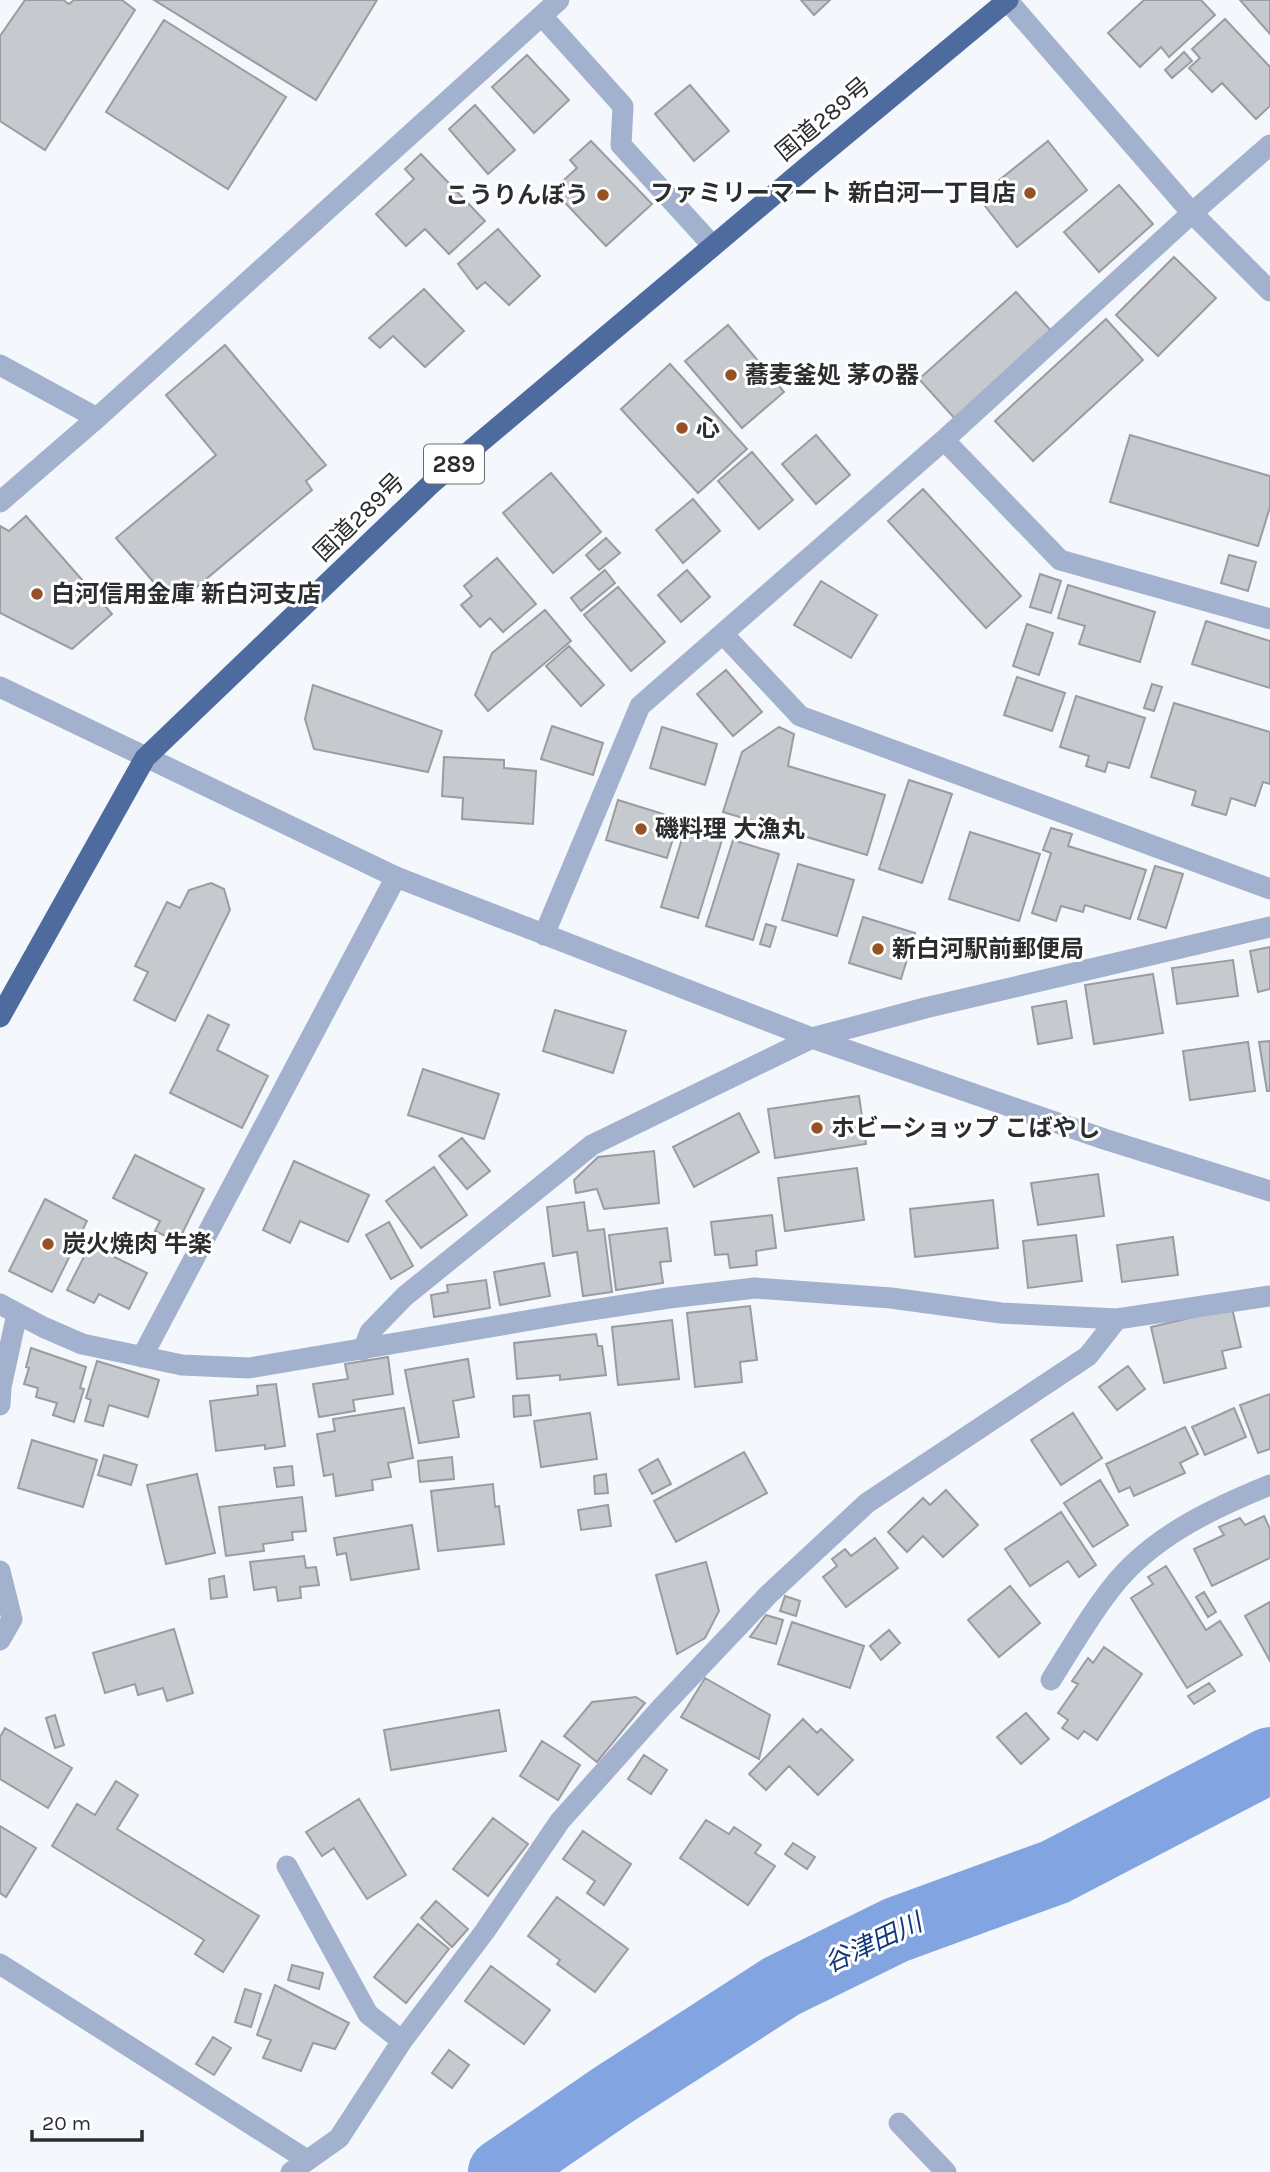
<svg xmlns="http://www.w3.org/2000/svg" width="1270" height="2172" viewBox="0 0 1270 2172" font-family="Karla,'Noto Sans JP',sans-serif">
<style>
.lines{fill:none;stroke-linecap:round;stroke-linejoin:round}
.river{stroke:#82a4e1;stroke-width:66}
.building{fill:#c6c9ce;stroke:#999ca0;stroke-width:2}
.minor{stroke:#a2b1cd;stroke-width:21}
.tertiary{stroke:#a2b1cd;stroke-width:21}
.trunk{stroke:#4e6b9f;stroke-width:21}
.poi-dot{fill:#965224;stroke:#fff;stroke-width:2.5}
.labels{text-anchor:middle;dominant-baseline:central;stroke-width:6;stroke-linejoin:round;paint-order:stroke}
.shield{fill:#fff;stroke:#6b6c6d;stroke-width:2}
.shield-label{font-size:23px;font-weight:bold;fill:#2c2d2f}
.street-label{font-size:24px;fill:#2c2d2f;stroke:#fff}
.poi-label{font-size:24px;font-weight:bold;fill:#2c2d2f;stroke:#fff;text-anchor:start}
.water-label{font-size:26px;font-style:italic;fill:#13377d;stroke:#fff}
</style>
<rect width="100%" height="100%" fill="#f4f7fc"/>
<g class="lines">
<!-- river -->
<path class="river" d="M501,2172L613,2095L782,1986L896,1930L1055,1872L1270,1760"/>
</g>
<!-- building -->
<path class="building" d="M25,0H63L69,4L74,0H122L135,10L45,150L0,121V36Z
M154,0H377L316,100Z
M801,0H830L814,15Z
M1144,0H1201L1215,15L1169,57L1161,47L1140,67L1108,33Z
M1240,0H1270V34Z
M1225,19L1270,67V106L1256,119L1222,83L1212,92L1189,68L1200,58L1192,49Z
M164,20L286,97L228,189L106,112Z
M1184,52L1192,61L1172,78L1165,70Z
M527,55L569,100L534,133L492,87Z
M690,85L729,131L694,161L655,114Z
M475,105L515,150L488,174L449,129Z
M591,141L652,204L606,246L553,190L577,168L570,160Z
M1048,141L1087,190L1017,247L978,197Z
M421,154L485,221L449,254L425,229L406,246L376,214L414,179L405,169Z
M1119,185L1153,224L1099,272L1064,232Z
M498,229L540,276L509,305L485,282L477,289L458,264Z
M1174,257L1216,298L1158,356L1116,315Z
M424,289L464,331L425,367L393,336L380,348L369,338Z
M1016,292L1054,334L957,421L919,379Z
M1106,319L1143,360L1033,461L995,421Z
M728,325L784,392L742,428L685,361Z
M225,345L326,465L306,481L312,490L174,606L116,538L216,455L166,395Z
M670,364L747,449L698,493L621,409Z
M816,435L850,475L816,504L782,464Z
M1130,435L1270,476V507L1258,546L1110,502Z
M752,452L793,500L759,529L718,481Z
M551,473L601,532L553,573L503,513Z
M923,489L1021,596L986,628L888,521Z
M693,499L720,531L683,563L656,530Z
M26,516L112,614L72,649L0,613V526L9,531Z
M606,538L620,553L599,570L586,555Z
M1229,555L1256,562L1248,591L1221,583Z
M497,558L536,604L503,632L490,618L480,627L461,605L472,596L464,586Z
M605,570L615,583L581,611L571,598Z
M687,570L710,597L681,622L658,595Z
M1040,574L1061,581L1051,613L1030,607Z
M821,581L877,615L851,658L794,625Z
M1068,585L1155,612L1140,662L1079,644L1085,626L1058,618Z
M618,587L665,642L631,671L584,615Z
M545,610L571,641L488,711L475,695L492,653Z
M1206,621L1270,641V688L1192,664Z
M1027,624L1053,633L1039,675L1013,666Z
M569,646L604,685L581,706L546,666Z
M726,670L762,712L733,736L697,694Z
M1017,677L1065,693L1052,731L1004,715Z
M1152,684L1162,687L1154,711L1144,708Z
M313,685L442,731L428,772L314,749L305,719Z
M1076,696L1145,718L1129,768L1108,762L1105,772L1086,766L1089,756L1060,747Z
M1174,703L1270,732V784L1263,782L1255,806L1231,798L1226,815L1192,805L1196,791L1151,777Z
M552,726L603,743L593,775L541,759Z
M662,727L717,744L705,785L650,768Z
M779,727L794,734L788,766L885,795L867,855L723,812L742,752Z
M444,757L504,760V768L536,771L533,824L462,819L463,798L442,796Z
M909,780L952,794L922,883L879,869Z
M618,800L679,819L667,858L606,840Z
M1051,828L1072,834L1068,846L1146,870L1130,919L1085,905L1083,912L1061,906L1056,921L1032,913L1051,853L1043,850Z
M685,829L722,840L698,918L661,907Z
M970,832L1040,854L1019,921L949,899Z
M733,840L779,854L753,940L706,926Z
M798,864L854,880L837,936L782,920Z
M1155,866L1183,874L1166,928L1138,919Z
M211,883L224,889L230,910L175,1021L134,1000L148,972L135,966L167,902L180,908L189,890Z
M863,917L915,933L901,979L849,963Z
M766,924L776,927L770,947L760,944Z
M1270,947V989L1258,992L1250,951Z
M1233,960L1238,996L1177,1004L1172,968Z
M1153,974L1163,1033L1094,1044L1085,985Z
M1066,1001L1072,1038L1038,1044L1032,1007Z
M555,1010L626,1031L613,1073L543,1051Z
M208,1015L229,1025L217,1050L268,1076L242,1128L170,1093Z
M1270,1041V1091H1267L1259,1042Z
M1248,1042L1255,1091L1190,1100L1183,1051Z
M423,1069L499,1094L484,1139L408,1115Z
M859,1096L866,1144L775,1158L768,1109Z
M739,1113L759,1152L694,1187L673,1147Z
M462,1138L490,1171L467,1189L439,1156Z
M654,1151L659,1203L604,1209L597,1189L576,1193L574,1180L598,1157Z
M135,1155L204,1189L178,1242L155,1231L160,1221L113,1198Z
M294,1161L369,1195L348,1242L300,1221L290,1243L263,1230Z
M434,1167L467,1215L421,1248L386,1201Z
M857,1168L864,1220L785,1231L778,1178Z
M1098,1174L1104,1216L1038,1225L1031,1183Z
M45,1199L87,1221L52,1292L9,1271Z
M993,1200L998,1248L915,1257L910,1209Z
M584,1202L588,1231L604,1229L612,1292L583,1296L577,1252L553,1256L547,1207Z
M772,1215L776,1248L756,1251L757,1265L730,1268L728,1254L715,1255L711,1222Z
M389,1222L413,1266L391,1279L366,1235Z
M667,1228L671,1261L660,1262L663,1283L616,1290L609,1235Z
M1076,1235L1082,1281L1028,1288L1023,1241Z
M1173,1237L1178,1275L1122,1282L1117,1245Z
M90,1245L147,1273L129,1309L99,1294L94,1303L67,1290Z
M544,1263L550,1296L500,1305L494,1272Z
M486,1280L490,1308L434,1317L431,1295L448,1292L447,1285Z
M750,1306L757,1360L740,1362L742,1382L695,1387L687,1313Z
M1232,1308L1241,1347L1222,1351L1226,1368L1164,1383L1151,1327Z
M672,1320L679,1379L618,1385L612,1327Z
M596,1334L598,1346H602L606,1375L560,1380V1375L517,1379L514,1343Z
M31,1348L86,1367L80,1388L84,1389L74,1422L53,1415L57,1403L36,1397L38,1388L24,1384L29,1368L26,1367Z
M388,1357L393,1394L353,1400L355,1411L319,1417L313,1384L348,1379L345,1364Z
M468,1359L474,1397L453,1401L459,1437L419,1443L405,1370Z
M97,1361L159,1380L148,1417L109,1405L103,1426L85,1421L91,1400L86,1398Z
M1128,1366L1145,1389L1117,1410L1099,1387Z
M276,1384L285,1446L265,1449V1445L216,1451L210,1401L258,1395L257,1386Z
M1270,1394V1449L1258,1453L1240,1405Z
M529,1395L531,1415L514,1417L513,1396Z
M404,1408L413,1458L388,1463L391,1477L372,1480L373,1490L336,1496L333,1474L324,1476L317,1434L335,1431L333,1419Z
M1234,1408L1246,1437L1205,1455L1192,1427Z
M590,1413L597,1459L541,1467L534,1421Z
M1073,1413L1102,1458L1061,1485L1031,1440Z
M1185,1427L1198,1454L1180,1463L1185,1473L1134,1496L1130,1487L1119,1492L1106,1464Z
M32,1440L97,1460L83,1507L18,1488Z
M744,1452L767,1493L676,1542L654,1501Z
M104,1455L137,1465L131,1485L98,1475Z
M452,1457L454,1479L420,1482L418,1461Z
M658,1459L671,1484L652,1494L639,1470Z
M292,1466L294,1485L277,1487L274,1468Z
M197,1474L215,1553L166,1564L147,1485Z
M606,1474L608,1493L595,1494L594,1476Z
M1100,1480L1128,1525L1093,1547L1064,1503Z
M493,1484L495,1507L499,1506L504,1544L438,1551L431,1491Z
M946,1490L978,1525L943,1557L923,1536L907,1552L888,1532L923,1498L930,1505Z
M302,1497L306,1531L292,1532L293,1540L263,1544L264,1551L226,1556L219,1507Z
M608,1505L611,1526L581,1530L578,1510Z
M1061,1512L1096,1565L1079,1577L1068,1561L1030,1586L1005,1549Z
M1264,1516L1270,1529V1558L1212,1586L1194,1549L1224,1535L1219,1527L1240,1518L1245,1525Z
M412,1525L419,1569L351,1580L346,1553L337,1555L334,1538Z
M875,1538L898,1568L846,1607L823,1577L837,1566L832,1559L845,1549L851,1556Z
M304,1556L306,1568L316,1567L319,1585L300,1587L301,1598L278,1601L276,1587L254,1590L250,1562Z
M706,1562L719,1611L705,1638L677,1654L656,1575Z
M1166,1566L1206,1630L1220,1621L1242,1655L1187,1688L1131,1598L1153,1584L1148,1577Z
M224,1576L227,1597L211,1599L209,1579Z
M1010,1586L1040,1623L999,1657L968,1620Z
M1204,1592L1216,1612L1208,1617L1196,1597Z
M785,1596L800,1601L796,1616L780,1611Z
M1270,1602V1661L1245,1616Z
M766,1615L783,1620L776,1644L750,1637Z
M792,1622L864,1646L850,1688L778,1664Z
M174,1629L193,1693L167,1701L163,1688L138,1695L135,1684L105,1693L93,1653Z
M889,1630L900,1643L881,1660L870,1646Z
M1104,1647L1142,1674L1097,1740L1084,1731L1078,1739L1062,1728L1068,1720L1058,1713L1078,1684L1072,1681L1088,1658L1093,1663Z
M705,1678L770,1715L759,1759L681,1717Z
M1209,1683L1215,1691L1194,1704L1188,1696Z
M636,1697L645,1703L597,1762L564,1736L592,1702Z
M499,1710L506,1751L391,1770L384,1730Z
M1026,1713L1049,1739L1021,1764L997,1737Z
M55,1715L64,1745L55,1748L46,1718Z
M803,1719L817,1733L821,1729L853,1760L818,1795L789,1766L766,1790L749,1774Z
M5,1728L72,1768L48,1808L0,1779V1737Z
M542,1741L580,1765L558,1800L520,1776Z
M644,1755L667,1770L651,1794L628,1779Z
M116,1781L138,1795L117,1829L259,1916L223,1972L195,1954L204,1940L52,1846L77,1804L95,1815Z
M359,1799L406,1875L367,1899L334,1848L322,1856L306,1832Z
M493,1818L528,1844L488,1896L453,1869Z
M706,1820L729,1834L734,1827L761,1845L755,1853L775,1866L748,1905L680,1858Z
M0,1826L36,1848L6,1897L0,1893Z
M583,1831L631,1864L604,1905L587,1893L595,1881L563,1859Z
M793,1843L815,1857L807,1869L785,1854Z
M557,1897L628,1949L595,1992L557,1964L560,1960L528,1936Z
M436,1901L468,1929L452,1947L421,1918Z
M418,1924L449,1949L406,2003L374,1977Z
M292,1965L323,1973L319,1989L288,1980Z
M491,1966L550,2010L524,2044L465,2001Z
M275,1985L349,2023L335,2049L313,2043L301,2071L263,2058L271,2040L257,2035Z
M245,1989L261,1994L251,2027L235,2022Z
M213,2037L231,2048L214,2075L196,2064Z
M449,2050L469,2065L452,2088L432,2073Z"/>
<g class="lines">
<!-- minor -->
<path class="minor" d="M1007,0L1192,213L1270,291
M542,16L623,106L621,145L713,246
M0,365L97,418
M944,440L1060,560L1270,619
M0,502L97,418L559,0
M723,634L800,716L1270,889
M544,935L640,706L944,440L1192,213L1270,145
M0,1304L43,1327L82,1344L182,1365L249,1368L566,1314L669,1298L755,1288L891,1298L1001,1313L1117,1319L1270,1296
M363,1350L370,1332L405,1296L592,1145L812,1038L925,1008L1270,927
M142,1357L396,877
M0,1405L1,1387L17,1314
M0,1571L12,1619L0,1640
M1051,1680C1070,1650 1088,1618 1110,1590C1149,1538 1211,1509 1270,1485
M287,1866L368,2014L402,2041
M0,1964L307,2160
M899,2123L946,2172
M291,2172L339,2138L402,2041L485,1931L560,1821L661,1708L769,1594L867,1503L1088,1356L1117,1319"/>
<!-- tertiary -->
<path class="tertiary" d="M0,687L396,877L812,1038L1104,1139L1270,1191"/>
<!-- trunk -->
<path class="trunk" d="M0,1017L145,758L432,483L808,166L1008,0"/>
</g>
<!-- markers -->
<g class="poi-dot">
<circle cx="1030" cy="193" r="7"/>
<circle cx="603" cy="195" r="7"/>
<circle cx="731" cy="375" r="7"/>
<circle cx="682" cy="428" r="7"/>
<circle cx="37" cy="594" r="7"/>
<circle cx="641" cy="829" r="7"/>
<circle cx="878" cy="949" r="7"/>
<circle cx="817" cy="1128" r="7"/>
<circle cx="48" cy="1244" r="7"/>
</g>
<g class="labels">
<!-- shield labels -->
<rect class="shield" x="424" y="444.5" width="60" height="39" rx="5"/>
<g class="shield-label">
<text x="454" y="464">289</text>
</g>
<!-- street labels -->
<g class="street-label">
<text transform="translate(823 119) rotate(-40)">国道289号</text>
<text transform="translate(359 517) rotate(-44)">国道289号</text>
</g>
<!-- poi labels -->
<g class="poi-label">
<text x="1016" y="193" text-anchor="end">ファミリーマート 新白河一丁目店</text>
<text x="589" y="195" text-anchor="end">こうりんぼう</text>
<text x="745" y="375">蕎麦釜処 茅の器</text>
<text x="696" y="428">心</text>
<text x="51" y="594">白河信用金庫 新白河支店</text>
<text x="655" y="829">磯料理 大漁丸</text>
<text x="892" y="949">新白河駅前郵便局</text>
<text x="831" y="1128">ホビーショップ こばやし</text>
<text x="62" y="1244">炭火焼肉 牛楽</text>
</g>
<!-- water labels -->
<g class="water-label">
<text transform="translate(873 1943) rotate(-25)">谷津田川</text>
</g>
</g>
<!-- scale -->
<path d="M32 2130v10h110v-10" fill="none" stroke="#2c2d2f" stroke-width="3.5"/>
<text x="42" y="2130" font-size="21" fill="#2c2d2f" stroke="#ffffff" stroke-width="5" paint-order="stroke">20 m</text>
</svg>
